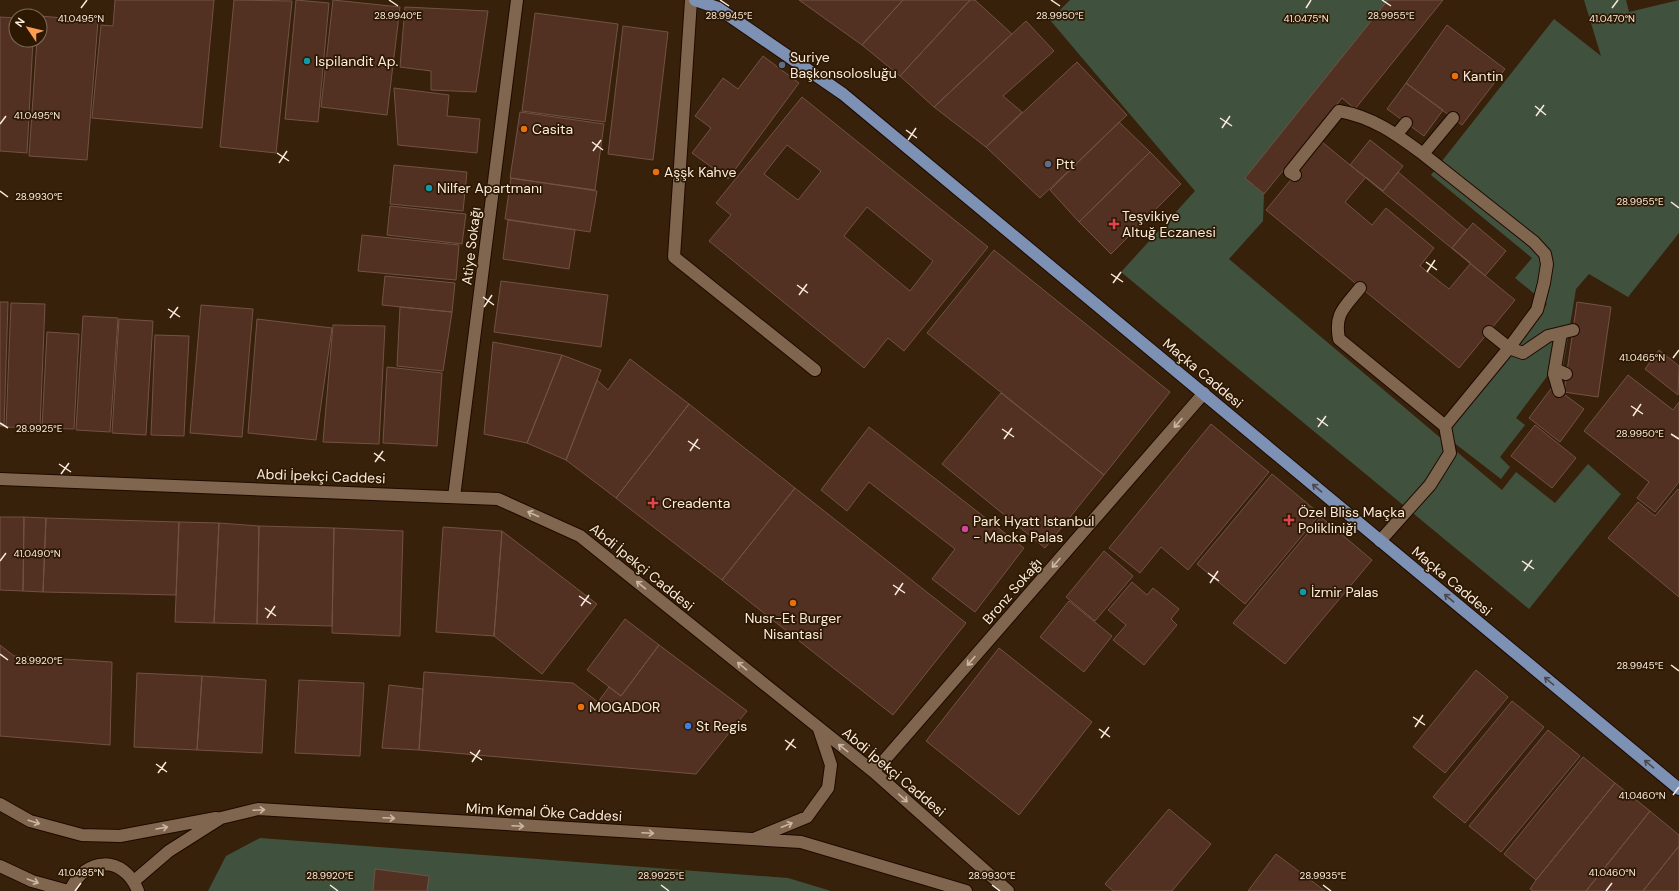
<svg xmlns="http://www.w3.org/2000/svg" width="1679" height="891" viewBox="0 0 1679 891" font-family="'DM Sans',sans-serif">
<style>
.green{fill:#40523d}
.building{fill:#523123;stroke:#725244;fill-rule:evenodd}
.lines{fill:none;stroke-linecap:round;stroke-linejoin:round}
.minor-casing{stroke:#1e0a00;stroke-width:14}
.major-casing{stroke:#1e0a00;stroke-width:14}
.minor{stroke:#81664f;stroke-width:12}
.major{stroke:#7d91b5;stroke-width:12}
.oneway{stroke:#cab6a4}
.oneway2{stroke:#4d484a}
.ticks{fill:none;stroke:#faebdd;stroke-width:1.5}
.culture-dot{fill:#0f9aa8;stroke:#2d1802;stroke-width:1.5}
.service-dot{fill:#5c6f8a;stroke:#2d1802;stroke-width:1.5}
.food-dot{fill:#e8710a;stroke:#2d1802;stroke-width:1.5}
.health-dot{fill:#e0444e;stroke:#2d1802;stroke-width:1.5}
.hotel-dot{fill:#d1479c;stroke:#2d1802;stroke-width:1.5}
.shop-dot{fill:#3f7fe0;stroke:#2d1802;stroke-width:1.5}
.labels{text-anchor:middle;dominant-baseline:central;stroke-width:3.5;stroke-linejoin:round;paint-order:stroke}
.poi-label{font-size:14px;fill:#faebdd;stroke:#2d1802;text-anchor:start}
.street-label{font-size:14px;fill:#faebdd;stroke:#2d1802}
.ticks-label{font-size:10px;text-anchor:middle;fill:#faebdd;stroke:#2d1802;stroke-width:3.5;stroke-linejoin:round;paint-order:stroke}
</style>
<rect width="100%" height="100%" fill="#38210b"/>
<!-- green -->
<path class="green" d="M1070,0H1388L1245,178L1264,194L1263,221L1229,259L1502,490L1516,472L1555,503L1588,464L1621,494L1529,609L1121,272L1195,191L1050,20Z
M1584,0H1626L1629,12L1679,0V233L1628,297L1589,274L1576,289L1560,385L1548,375L1516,418L1525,425L1500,457L1510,467L1501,479L1453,442L1451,425L1547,304L1515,278L1532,258L1431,175L1554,19L1601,56Z
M260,838L788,878L831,891H208L226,856Z"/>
<!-- building -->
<path class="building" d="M115,0H214L202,128L92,118L101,25L113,26Z
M234,0L292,1L276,153L220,147Z
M296,0L329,3L318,122L285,119Z
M333,0L400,7L387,115L321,107Z
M799,0H903L862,45Z
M903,0H970L900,76L862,45Z
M970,0H975L1012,34L934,107L900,76Z
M1388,0H1443L1355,109L1342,98L1264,194L1245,178Z
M405,7L488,11L476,92L431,90V71L400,67Z
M535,13L618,24L605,122L522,111Z
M40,16L98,21L87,160L29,156L37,40H40Z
M0,17L16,18V40H33L27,153L0,151Z
M1026,21L1054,51L1003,96L1022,112L986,147L934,107Z
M1447,25L1505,69L1462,125L1406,83Z
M623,26L668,32L653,160L608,154Z
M763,56L799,83L728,179L692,153L711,128L695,116L723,78L738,89Z
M1077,62L1127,115L1040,198L986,147Z
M1406,83L1443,110L1424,136L1387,109Z
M394,88L449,95L447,116L480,119L477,153L398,145Z
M802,97L988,247L904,351L888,338L864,368L709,241L731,215L716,203ZM787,145L821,171L798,200L764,174ZM867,207L933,261L910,291L844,236Z
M520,112L604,124L595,190L510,178Z
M1119,122L1150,152L1079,222L1050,190Z
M1370,140L1403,166L1383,191L1350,165Z
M1322,142L1515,300L1459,368L1266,210Z
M1150,152L1181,184L1111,254L1079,222Z
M394,165L467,172L463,211L390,204Z
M1398,172L1467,230L1452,248L1471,263L1449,289L1420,266L1434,248L1386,208L1372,225L1345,202L1366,177L1383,191Z
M511,178L597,191L590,232L505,219Z
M390,206L466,214L462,244L387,235Z
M508,220L575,230L569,269L503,259Z
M1473,223L1506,251L1485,276L1452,248Z
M362,235L459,245L456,280L358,271Z
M994,250L1170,392L1104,475L927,333Z
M385,276L455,283L452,312L382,305Z
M501,281L608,295L601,347L494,332Z
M0,302H8L4,426H0Z
M1577,302L1611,307L1598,397L1564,392Z
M11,303L45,304L40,428L6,427Z
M201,305L253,309L242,437L190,433Z
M400,307L452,312L443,371L397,366Z
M83,316L118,318L110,432L76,430Z
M119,319L153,321L146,435L112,433Z
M257,319L332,328L316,440L248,433Z
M333,325L385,326L379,444L323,442Z
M47,332L79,334L74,429L42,428Z
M155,335L189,336L184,436L151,435Z
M493,342L562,355L527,443L484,434Z
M1659,350L1679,366L1678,395L1645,369Z
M562,355L601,370L566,460L527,443Z
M630,359L689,404L616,498L566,460L597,380L608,390Z
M387,367L442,373L437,446L383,443Z
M1628,375L1673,410L1679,402V482L1655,512L1637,498L1649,482L1584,431Z
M1553,386L1584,409L1560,442L1529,418Z
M1001,393L1104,475L1045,548L942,464Z
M689,404L795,488L722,580L616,498Z
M1211,424L1269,472L1188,570L1161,547L1140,573L1109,548Z
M1535,425L1576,458L1552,488L1511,456Z
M869,427L1024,548L975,612L932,579L955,549L869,482L847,511L821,490Z
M1272,474L1320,514L1245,604L1197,564Z
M795,488L966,623L893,715L722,580Z
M1678,489L1679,490V597L1608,538L1638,502L1655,516Z
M0,517H24L23,591L0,590Z
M24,517L46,518L43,592L23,591Z
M1321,517L1372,560L1285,664L1233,623Z
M46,518L179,522L176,595L43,592Z
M179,522L219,523L214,623L175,622Z
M219,523L259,526L257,624L214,623Z
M259,526L334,528L332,626L257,624Z
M443,527L502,531L494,636L436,632Z
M334,528L403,531L400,636L332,633Z
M502,531L597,604L542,674L494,636Z
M1104,551L1133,576L1095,621L1066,597Z
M1132,582L1147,595L1153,588L1179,609L1171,619L1177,625L1144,665L1113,640L1126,625L1108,610Z
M1069,601L1112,636L1084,672L1040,637Z
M625,619L659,645L621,696L587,670Z
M0,645L14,656L112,662L110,745L0,736Z
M659,645L747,711L696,774L419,750L424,672L573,683L598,702L609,687L621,696Z
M999,648L1092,722L1019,815L926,741Z
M1476,670L1508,697L1445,773L1413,747Z
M137,673L202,676L197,750L134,747Z
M202,676L266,680L262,753L197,750Z
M299,680L364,683L360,756L295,753Z
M389,685L423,689L419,750L382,748Z
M1512,701L1544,727L1465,823L1433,797Z
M1548,730L1580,756L1501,852L1469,826Z
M1583,757L1615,783L1536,880L1504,854Z
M1615,783L1650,811L1586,891H1533L1530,889L1536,880Z
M1169,809L1211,844L1172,891H1113L1105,884Z
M1650,811L1679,835V846L1643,891H1586Z
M1679,846V891H1643Z
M1276,854L1325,891H1248Z
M375,869L429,876L427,891H373Z"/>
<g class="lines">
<!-- minor casing -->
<g class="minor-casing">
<path id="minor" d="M691,0L674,257L815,370
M1397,134L1406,123
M1423,154L1534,242L1545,254L1547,264L1544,283L1537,310L1509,348L1523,353L1548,336L1573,330
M1295,175L1290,172L1339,111C1373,117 1396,134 1423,154L1453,118
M1360,288C1345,307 1334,313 1339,339L1445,426L1450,453L1430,485L1380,541
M1555,369L1566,374
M1559,391L1554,374L1561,333
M1445,426L1509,348L1489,332
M0,479L498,499L580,536L874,772L1008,891
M454,497L517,0
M874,772L1204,393
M0,804L30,821L82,835L120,836L216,818
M756,838L807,817L828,788L831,765L819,729
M0,866L32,881L68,891
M134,881L169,851L221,818L258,809L801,842L966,891
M70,891C85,856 124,855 138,891"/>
</g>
<!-- major casing -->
<g class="major-casing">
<path id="major" d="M695,0L718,8L843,94L1679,789"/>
</g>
<!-- minor -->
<use href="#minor" class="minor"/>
<!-- major -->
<use href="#major" class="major"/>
</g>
<!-- one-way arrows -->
<defs><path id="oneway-shaft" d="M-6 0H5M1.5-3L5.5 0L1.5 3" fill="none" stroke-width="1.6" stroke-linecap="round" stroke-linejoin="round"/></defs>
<g class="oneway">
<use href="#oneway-shaft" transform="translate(1178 423) rotate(131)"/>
<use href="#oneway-shaft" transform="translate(533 514) rotate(-156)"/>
<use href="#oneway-shaft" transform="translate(1056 563) rotate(131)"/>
<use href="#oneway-shaft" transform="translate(641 585) rotate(-141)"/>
<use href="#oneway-shaft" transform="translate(971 661) rotate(131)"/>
<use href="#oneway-shaft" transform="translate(742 666) rotate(-141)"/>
<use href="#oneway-shaft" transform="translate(843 748) rotate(-142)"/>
<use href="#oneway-shaft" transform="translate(903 798) rotate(42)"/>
<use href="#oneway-shaft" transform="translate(259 810) rotate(-3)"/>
<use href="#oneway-shaft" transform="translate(389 818) rotate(3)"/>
<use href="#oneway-shaft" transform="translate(34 822) rotate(18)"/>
<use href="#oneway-shaft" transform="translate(787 825) rotate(-22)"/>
<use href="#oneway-shaft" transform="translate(518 826) rotate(3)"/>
<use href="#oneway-shaft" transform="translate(162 828) rotate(-10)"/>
<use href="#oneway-shaft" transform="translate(648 833) rotate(3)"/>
<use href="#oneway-shaft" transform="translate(33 881) rotate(20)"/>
</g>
<g class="oneway2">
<use href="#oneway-shaft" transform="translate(1317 488) rotate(-140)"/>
<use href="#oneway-shaft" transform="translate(1449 598) rotate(-140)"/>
<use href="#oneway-shaft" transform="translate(1549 681) rotate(-140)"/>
<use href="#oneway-shaft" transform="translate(1649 764) rotate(-140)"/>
</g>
<!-- ticks -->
<path class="ticks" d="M389,0L398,6M720,0L729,6M1051,0L1060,6M1382,0L1391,6M81,8L87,0M1306,8L1311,0M1612,8L1618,0M1535,106L1546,115M1536,116L1544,105M1220,118L1232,126M0,124L6,116M1222,128L1230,116M906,130L917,138M908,140L916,128M592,142L603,150M593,151L601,140M277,153L289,161M279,163L287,151M0,191L8,197M1671,202L1679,208M1426,262L1437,270M1427,272L1435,260M1111,274L1123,282M1113,283L1121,272M797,285L808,293M799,295L807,284M483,297L494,305M484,307L492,295M168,309L180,317M170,318L178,307M1673,358L1679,350M1631,406L1643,414M1633,416L1641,404M1317,418L1328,426M0,423L8,428M1318,427L1326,416M1002,429L1014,437M1671,434L1679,439M1004,439L1012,428M688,441L700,449M690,451L698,439M374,453L385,461M375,462L383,451M59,464L71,472M61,474L69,463M0,561L6,553M1522,561L1534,569M1524,571L1532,560M1208,573L1219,581M1210,583L1218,571M893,585L905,593M895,595L903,583M579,596L591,604M581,606L589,595M265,608L276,616M267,618L275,606M0,654L8,660M1671,665L1679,671M1413,717L1425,725M1415,727L1423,715M1099,729L1110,737M1101,738L1109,727M785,740L796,748M786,750L794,739M470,752L482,760M472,762L480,750M156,764L167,772M158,773L166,762M1673,795L1679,787M330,885L338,891M661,885L669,891M992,885L1000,891M1323,885L1331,891M75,891L81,883M1606,891L1612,883"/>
<!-- markers -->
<g class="culture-dot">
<circle cx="307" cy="61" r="4"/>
<circle cx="429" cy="188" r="4"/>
<circle cx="1303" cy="592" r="4"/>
</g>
<g class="service-dot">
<circle cx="782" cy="65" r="4"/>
<circle cx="1048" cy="164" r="4"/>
</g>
<g class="food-dot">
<circle cx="1455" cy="76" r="4"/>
<circle cx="524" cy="129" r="4"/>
<circle cx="656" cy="172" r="4"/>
<circle cx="793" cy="603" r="4"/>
<circle cx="581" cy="707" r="4"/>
</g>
<g class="health-dot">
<path d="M1112 218h4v4h4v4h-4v4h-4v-4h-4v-4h4z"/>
<path d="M651 497h4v4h4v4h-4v4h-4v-4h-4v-4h4z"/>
<path d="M1287 514h4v4h4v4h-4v4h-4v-4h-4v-4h4z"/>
</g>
<circle class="hotel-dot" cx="965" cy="529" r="4"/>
<circle class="shop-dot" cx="688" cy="726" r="4"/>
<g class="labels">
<!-- poi labels -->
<g class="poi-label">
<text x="790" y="57">Suriye<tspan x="790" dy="16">Başkonsolosluğu</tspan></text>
<text x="315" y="61">Ispilandit Ap.</text>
<text x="1463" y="76">Kantin</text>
<text x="532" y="129">Casita</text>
<text x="1056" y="164">Ptt</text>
<text x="664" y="172">Aşşk Kahve</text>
<text x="437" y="188">Nilfer Apartmanı</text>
<text x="1122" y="216">Teşvikiye<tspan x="1122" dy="16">Altuğ Eczanesi</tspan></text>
<text x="662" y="503">Creadenta</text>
<text x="1298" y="512">Özel Bliss Maçka<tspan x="1298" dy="16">Polikliniği</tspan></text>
<text x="973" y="521">Park Hyatt Istanbul<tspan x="973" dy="16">- Macka Palas</tspan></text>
<text x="1311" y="592">İzmir Palas</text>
<text x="793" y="618" text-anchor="middle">Nusr-Et Burger<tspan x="793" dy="16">Nisantasi</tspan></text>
<text x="589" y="707">MOGADOR</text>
<text x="696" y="726">St Regis</text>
</g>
<!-- street labels -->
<g class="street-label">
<text transform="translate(471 246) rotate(-83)">Atiye Sokağı</text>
<text transform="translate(1203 373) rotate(40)">Maçka Caddesi</text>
<text transform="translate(321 476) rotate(2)">Abdi İpekçi Caddesi</text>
<text transform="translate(642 567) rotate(39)">Abdi İpekçi Caddesi</text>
<text transform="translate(1452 581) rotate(40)">Maçka Caddesi</text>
<text transform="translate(1012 591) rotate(-49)">Bronz Sokağı</text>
<text transform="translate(894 772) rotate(40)">Abdi İpekçi Caddesi</text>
<text transform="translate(544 812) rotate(3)">Mim Kemal Öke Caddesi</text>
</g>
</g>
<g class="ticks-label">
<text x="398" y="19">28.9940°E</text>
<text x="729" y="19">28.9945°E</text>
<text x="1060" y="19">28.9950°E</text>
<text x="1391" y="19">28.9955°E</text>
<text x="81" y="22">41.0495°N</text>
<text x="1306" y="22">41.0475°N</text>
<text x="1612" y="22">41.0470°N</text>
<text x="37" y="119">41.0495°N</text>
<text x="39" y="200">28.9930°E</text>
<text x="1640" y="205">28.9955°E</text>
<text x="1642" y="361">41.0465°N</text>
<text x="39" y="432">28.9925°E</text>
<text x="1640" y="437">28.9950°E</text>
<text x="37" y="557">41.0490°N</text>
<text x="39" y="664">28.9920°E</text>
<text x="1640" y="669">28.9945°E</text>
<text x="1642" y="799">41.0460°N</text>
<text x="81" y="876">41.0485°N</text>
<text x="1612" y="876">41.0460°N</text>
<text x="330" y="879">28.9920°E</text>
<text x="661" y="879">28.9925°E</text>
<text x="992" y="879">28.9930°E</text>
<text x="1323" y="879">28.9935°E</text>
</g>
<!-- north arrow -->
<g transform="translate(28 28) rotate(305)"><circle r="19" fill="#2d1802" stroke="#7f6c5a"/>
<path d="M0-3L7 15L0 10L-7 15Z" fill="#fc9e52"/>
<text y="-6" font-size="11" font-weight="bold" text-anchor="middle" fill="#faebdd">N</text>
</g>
</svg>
